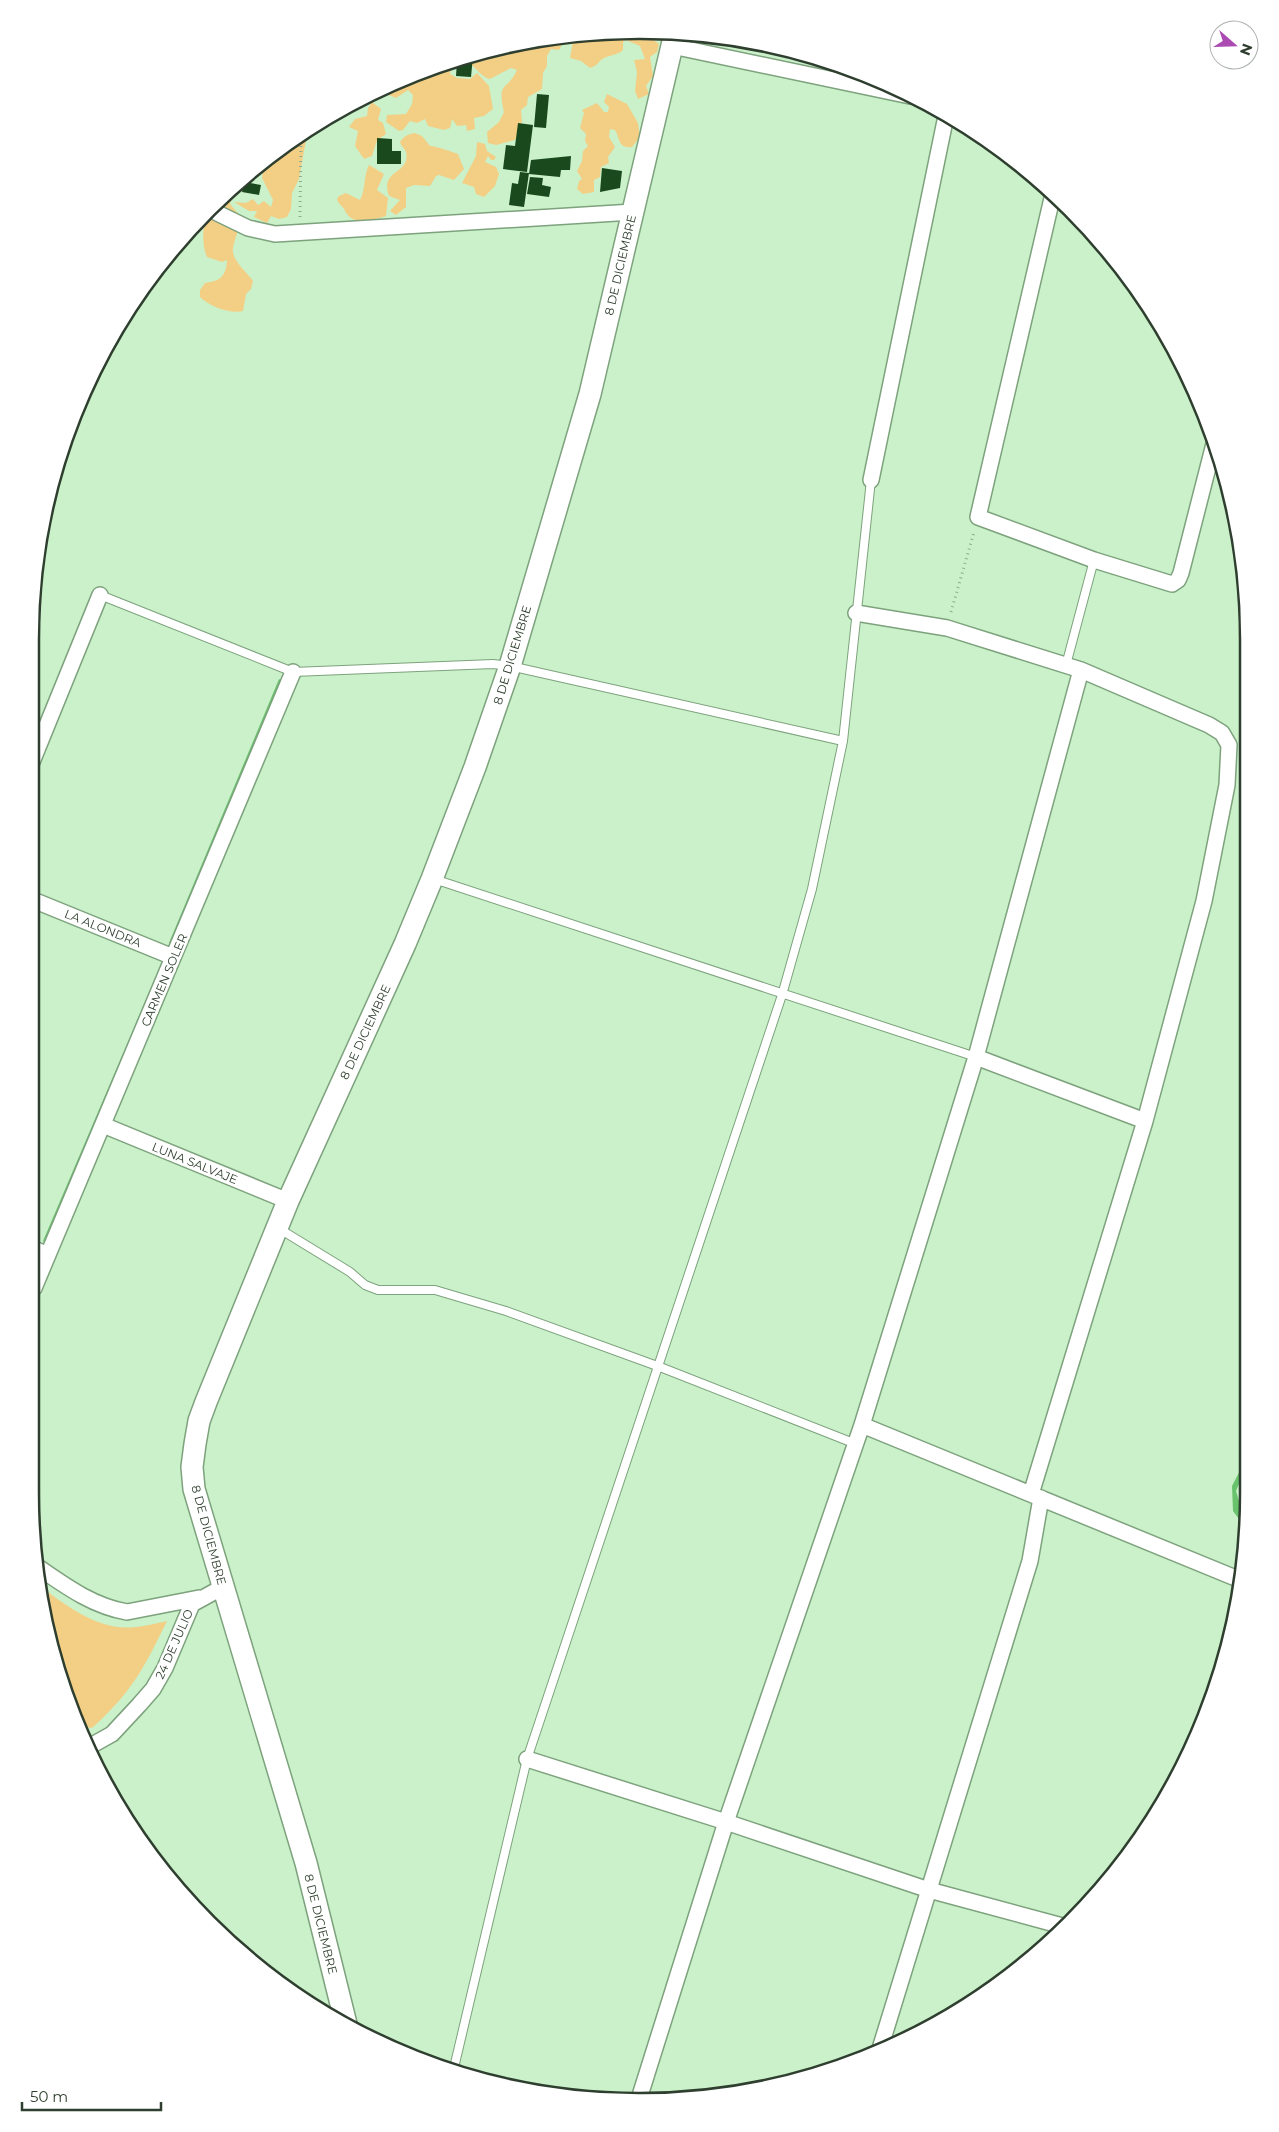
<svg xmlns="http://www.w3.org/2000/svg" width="1279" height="2132" viewBox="0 0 1279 2132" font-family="Montserrat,sans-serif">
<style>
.green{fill:#f3cf85}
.water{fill:#68c36c}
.building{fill:#19491c}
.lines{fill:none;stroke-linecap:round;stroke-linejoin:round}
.lane-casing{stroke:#7da27d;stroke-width:10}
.street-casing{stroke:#7da27d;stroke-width:18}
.secondary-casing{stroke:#7da27d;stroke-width:24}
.path{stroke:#8dab8d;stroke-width:3;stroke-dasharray:1 4;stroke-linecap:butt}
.lane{stroke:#fff;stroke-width:8}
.street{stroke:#fff;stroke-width:15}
.secondary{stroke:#fff;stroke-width:21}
.labels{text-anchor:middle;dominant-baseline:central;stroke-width:5;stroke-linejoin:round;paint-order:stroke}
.street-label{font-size:12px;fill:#2f3f2f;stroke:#fff}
.rim{fill:none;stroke:#2f3f2f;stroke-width:2.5}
</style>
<rect width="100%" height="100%" fill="#caf1ca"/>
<!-- green -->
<path class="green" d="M640,30L654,31L651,38L659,44L657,52L650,57L653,76L646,86L649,94L638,99L635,91L637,72L634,60L645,59L640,46L626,40L623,42V50C618,55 610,55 604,58C598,61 598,66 590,68L581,61L570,58L573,40L565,39L559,50L551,49L547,56V66L543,73L542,89L528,97L527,105L521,110L522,122L515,140L496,145L488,143L487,132L499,122L504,112C497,80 506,93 517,70L511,68L490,79C481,77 478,69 470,64V57L521,42Z
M452,62L450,74L457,78L470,79L477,73L489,86L493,109L484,116L474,118L475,129L467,131L466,125L457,126L452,119L450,128L444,130L428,126L425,119L417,123L410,121L403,130L399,131L386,122L387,115L406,114L412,104L413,95L408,90L396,98L389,95L393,83L407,76Z
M607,94L627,104L638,123L640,137L632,147C618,149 620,138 615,130L610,129L609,137L615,147L608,157L609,163L601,167L600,177L594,180V192L583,194L577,189L579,181L582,179L577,171L582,161L583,151L588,146L585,141L586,134L580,128L584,113L582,110L597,103L604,112H608L609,107L604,102Z
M372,102L381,109L378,120L383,123L386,134L377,140L372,156L364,159L355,146L358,131L349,127L355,119L367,116L368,108Z
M301,133L306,140L299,179L292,193L291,209L287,217L279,219L271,216L267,223L254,217L257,211H249L234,202L246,203L253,199L258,205L264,201L271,207L273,200L262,178L264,163Z
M415,133L422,136L430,146C435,146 453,152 458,154L464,169L454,180L439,175L436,176L430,186L414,185L406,188V207L396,215L390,211L400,200L389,196C379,169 411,175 406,152C405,148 401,147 400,142C404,136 408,134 415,133Z
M477,142L485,144L487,151L496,157L494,160H491L488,156L485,162L496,167L499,174L495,186L484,197L476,194L474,187L462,183L476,156Z
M369,165L384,174L377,190L388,198L386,216C370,221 351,226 344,209C342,205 338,204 337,199L339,196L346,193L360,200C366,189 363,177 369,165Z
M237,185L230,204L241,217C240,228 235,237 233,248C231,260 247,272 253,281L251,289L246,294L243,311C230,314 210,307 200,297V290L205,283C221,281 226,276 227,260L222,262L207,257C201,245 202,218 211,206C218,198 229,192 237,185Z
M38,1585C66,1605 99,1632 136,1627C146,1626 157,1623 167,1621C144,1668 132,1692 92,1728L78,1726L62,1688Z"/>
<!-- water -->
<path class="water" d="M279,679L281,680L171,944L169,943Z
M162,962L163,963L44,1242L43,1241Z
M1247,1440V1465L1236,1491L1243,1515L1248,1520V1531L1233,1511L1232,1486L1245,1461Z"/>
<!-- building -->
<path class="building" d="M473,56L471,77L456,76L457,61Z
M537,94L549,95L546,128L534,127Z
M518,123L533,125L527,172L503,169L506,145L515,146Z
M377,138L392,139V151H401V164H377Z
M571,156L570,170H561L560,177L529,174L531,160Z
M602,168L622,171L620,188L600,192Z
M520,172L529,173L524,207L509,205L512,183L518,184Z
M530,177L543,178L542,185L551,187L549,197L527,194Z
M244,182L261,185L259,195L242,192Z"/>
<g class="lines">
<!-- lane casing -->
<g class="lane-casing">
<path id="lane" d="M100,595L293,672L493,664L510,666L843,741
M1066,665L1094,560
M434,879L976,1057
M278,1228L350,1272L365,1285L378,1290H435L506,1311L660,1367L856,1444
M453,2072L527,1759L782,995L812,889L843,741L871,480"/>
</g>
<!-- street casing -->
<g class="street-casing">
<path id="street" d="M672,46L910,96
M1053,194L978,517L1094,560L1172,584L1178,580L1181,573L1215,440
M209,209L248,228L275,234L633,212
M871,480L946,116
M856,613L947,628L1081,670L1209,725L1222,733L1229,745L1227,785L1204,901L1145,1121L1031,1494
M32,762L100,595
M33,900L173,957
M976,1057L1145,1121
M103,1125L288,1201
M34,1249L48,1255
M34,1288L293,672
M862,1425L1238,1579
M35,1565C64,1585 92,1606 127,1612L199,1598
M87,1748L112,1734L139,1705L153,1689L165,1668L192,1604L223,1587
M527,1759L726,1822L929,1890L1066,1927
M879,2052L1030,1561L1041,1498
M638,2102L726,1822L862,1425L976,1057L1081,670"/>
</g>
<!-- secondary casing -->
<g class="secondary-casing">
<path id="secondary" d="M346,2024L306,1863L194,1489L192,1467L195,1444L199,1421L206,1402L288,1201L405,944L432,879L475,767L510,666L590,394L675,33"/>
</g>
<!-- path -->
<path class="path" d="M300,217L301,133
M951,612L974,532"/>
<!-- lane -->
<use href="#lane" class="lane"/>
<!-- street -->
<use href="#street" class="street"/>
<!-- secondary -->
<use href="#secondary" class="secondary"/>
</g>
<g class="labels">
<!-- street labels -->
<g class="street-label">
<text transform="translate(620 265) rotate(-77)">8 DE DICIEMBRE</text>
<text transform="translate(512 655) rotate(-73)">8 DE DICIEMBRE</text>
<text transform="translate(103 928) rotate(22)">LA ALONDRA</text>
<text transform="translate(164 980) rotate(-67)">CARMEN SOLER</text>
<text transform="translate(365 1032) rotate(-65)">8 DE DICIEMBRE</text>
<text transform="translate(195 1163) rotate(22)">LUNA SALVAJE</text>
<text transform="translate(209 1535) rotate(75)">8 DE DICIEMBRE</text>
<text transform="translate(174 1644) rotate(-66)">24 DE JULIO</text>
<text transform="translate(321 1924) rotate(76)">8 DE DICIEMBRE</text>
</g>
</g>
<!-- crop -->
<path d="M0 0H1279V2132H0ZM639 39H640A600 600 0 0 1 1240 639V1493A600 600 0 0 1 640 2093H639A600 600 0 0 1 39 1493V639A600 600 0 0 1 639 39Z" fill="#fff" fill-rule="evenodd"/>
<path class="rim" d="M639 39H640A600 600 0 0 1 1240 639V1493A600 600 0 0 1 640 2093H639A600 600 0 0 1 39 1493V639A600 600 0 0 1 639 39Z"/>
<!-- north arrow -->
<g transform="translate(1234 45) rotate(110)"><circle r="24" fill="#ffffff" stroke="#acb2ac"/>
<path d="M0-4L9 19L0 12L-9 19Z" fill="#ab4bb2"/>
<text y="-8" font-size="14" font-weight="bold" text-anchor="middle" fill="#2f3f2f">N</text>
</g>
<!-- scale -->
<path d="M22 2102v8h139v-8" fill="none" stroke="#2f3f2f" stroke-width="2.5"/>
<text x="30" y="2102" font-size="15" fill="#2f3f2f" stroke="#ffffff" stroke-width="4" paint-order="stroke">50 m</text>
</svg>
